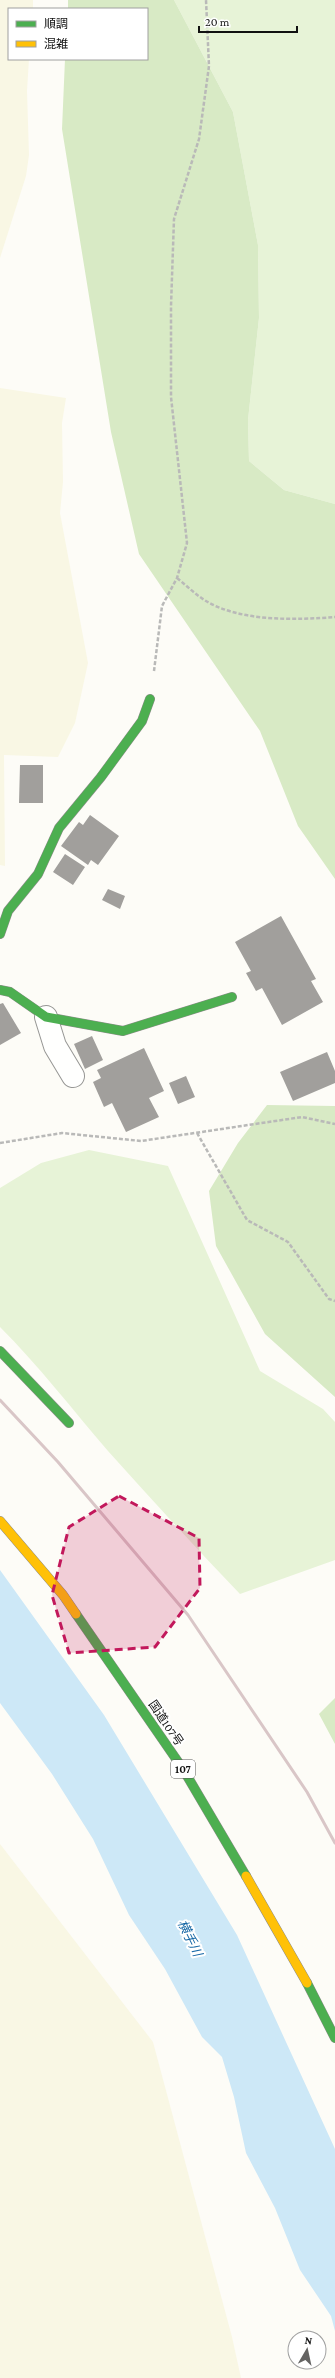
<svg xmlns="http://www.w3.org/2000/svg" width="335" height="2378" viewBox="0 0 335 2378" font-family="'Crimson Pro','Noto Sans JP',serif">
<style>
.farmland{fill:#f9f7e4}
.green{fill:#e7f3d7}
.forest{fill:#d8eac5}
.water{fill:#cde8f7}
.building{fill:#a19f9c}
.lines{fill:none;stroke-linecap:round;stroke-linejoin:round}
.street-casing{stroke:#979795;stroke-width:24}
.fast-casing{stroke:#8e8d8b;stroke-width:10}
.slow-casing{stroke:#8e8d8b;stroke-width:10}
.path{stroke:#b9b9b8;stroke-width:2.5;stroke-dasharray:4 2;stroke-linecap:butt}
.street{stroke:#fffffe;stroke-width:22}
.fast{stroke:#4caf50;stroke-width:9}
.slow{stroke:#ffc107;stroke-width:9}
.rail{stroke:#d9c6c7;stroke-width:3}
.marked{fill:#c2185b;fill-opacity:0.2;stroke:#c2185b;stroke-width:3;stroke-dasharray:8 5;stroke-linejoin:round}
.labels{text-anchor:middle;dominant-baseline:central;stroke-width:4;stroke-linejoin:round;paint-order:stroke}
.shield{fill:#fff;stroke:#585858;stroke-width:1}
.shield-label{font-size:11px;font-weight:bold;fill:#111}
.street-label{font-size:12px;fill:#111;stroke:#fff}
.water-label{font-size:13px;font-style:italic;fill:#1768a6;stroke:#fff}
</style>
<rect width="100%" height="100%" fill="#fdfcf7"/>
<!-- farmland -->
<path class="farmland" d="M0,0H33V9H9V59H29L27,91L29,155L26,176L0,258Z
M0,388L66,398L62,423L63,482L60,513L88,663L75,723L58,757L4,755L5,866L0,865Z
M0,1844L153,2042L232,2337L241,2378H0Z"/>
<!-- green -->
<path class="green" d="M174,0H335V504L284,490L249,461L248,420L259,318L258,245L233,112Z
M89,1150L168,1166L260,1371L323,1409L335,1422V1560L240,1594C195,1547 151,1499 108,1451C72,1409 39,1366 0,1327V1188L41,1163Z"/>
<!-- forest -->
<path class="forest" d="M68,0H174L233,112L258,245L259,318L248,420L249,461L284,490L335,504V879L298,826L260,731L139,554L111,432L62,129L65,59H147V9H68Z
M267,1105L335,1106V1397L265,1334L216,1246L209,1191L238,1143Z
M335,1698V1744L319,1714Z"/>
<!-- water -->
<path class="water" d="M0,1570L104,1715L237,1935L335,2149V2331L331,2316L300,2270L275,2208L246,2153L234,2097L222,2057L202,2037L165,1969L129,1915L93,1839L52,1774L0,1703Z"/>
<!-- building -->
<path class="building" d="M20,765H43V803H19Z
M90,815L119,836L98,865L91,860L88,865L61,846L79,822L83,825Z
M65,854L85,867L73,885L53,872Z
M108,889L125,896L120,909L102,900Z
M281,916L316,979L311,981L323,1002L282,1025L262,988L256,991L246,973L251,971L235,942Z
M3,1003L21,1033L0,1045V1004Z
M92,1036L103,1060L85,1069L74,1044Z
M144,1048L164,1091L149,1098L159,1117L126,1132L112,1103L104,1107L93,1082L101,1078L97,1070Z
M327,1052L335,1071V1083L293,1101L280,1072Z
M186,1076L195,1097L178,1104L169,1083Z"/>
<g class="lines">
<!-- street casing -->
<g class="street-casing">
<path id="street" d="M46,1017L55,1046L73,1076"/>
</g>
<!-- fast casing -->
<g class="fast-casing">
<path id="fast" d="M0,934L8,911L38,874L59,828L101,777L142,721L150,699
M0,990L10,992L46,1017L123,1031L232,997
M0,1351L69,1423
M76,1614L183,1769L246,1876
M307,1983L335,2038"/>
</g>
<!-- slow casing -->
<g class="slow-casing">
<path id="slow" d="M0,1521L63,1595L76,1614
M246,1876L307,1983"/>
</g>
<!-- path -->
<path class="path" d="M177,578C187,586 196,595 206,601C241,622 296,620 335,617
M154,671L162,606L177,578L187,543L171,397V306L174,219L199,139L209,66L206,0
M197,1133L247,1220L288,1242L329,1299L335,1301
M0,1143L62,1133L141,1141L302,1117L335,1124"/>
<!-- street -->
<use href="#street" class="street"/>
<!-- fast -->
<use href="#fast" class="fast"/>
<!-- slow -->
<use href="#slow" class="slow"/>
<!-- rail -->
<path class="rail" d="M0,1400L58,1462L188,1615L307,1792L335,1843"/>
</g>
<!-- marked area -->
<path class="marked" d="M119,1496L199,1538L200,1588L155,1647L69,1653L52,1595L69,1527Z"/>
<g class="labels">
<!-- shield labels -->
<rect class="shield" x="171" y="1760" width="24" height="18" rx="3"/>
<g class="shield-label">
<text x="183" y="1769">107</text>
</g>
<!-- street labels -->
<g class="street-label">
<text transform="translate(166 1723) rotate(56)">国道107号</text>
</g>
<!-- water labels -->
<g class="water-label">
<text transform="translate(190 1938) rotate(64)">横手川</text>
</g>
</g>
<!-- legend -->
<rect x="8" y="8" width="140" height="52" fill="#ffffff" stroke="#a0a0a0"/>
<rect x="16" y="21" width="20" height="6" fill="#4caf50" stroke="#a0a0a0"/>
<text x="44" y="28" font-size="12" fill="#111111">順調</text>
<rect x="16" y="41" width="20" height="6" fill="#ffc107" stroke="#a0a0a0"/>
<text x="44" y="48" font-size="12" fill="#111111">混雑</text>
<!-- north arrow -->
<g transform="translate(307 2350) rotate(9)"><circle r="19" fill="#ffffff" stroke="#a0a0a0"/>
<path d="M0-3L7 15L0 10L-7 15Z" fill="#646362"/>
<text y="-6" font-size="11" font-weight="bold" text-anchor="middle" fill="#111111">N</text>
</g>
<!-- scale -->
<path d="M199 26v6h98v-6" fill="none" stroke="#111111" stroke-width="2"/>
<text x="205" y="26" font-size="12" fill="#111111" stroke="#ffffff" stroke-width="3" paint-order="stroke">20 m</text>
</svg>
